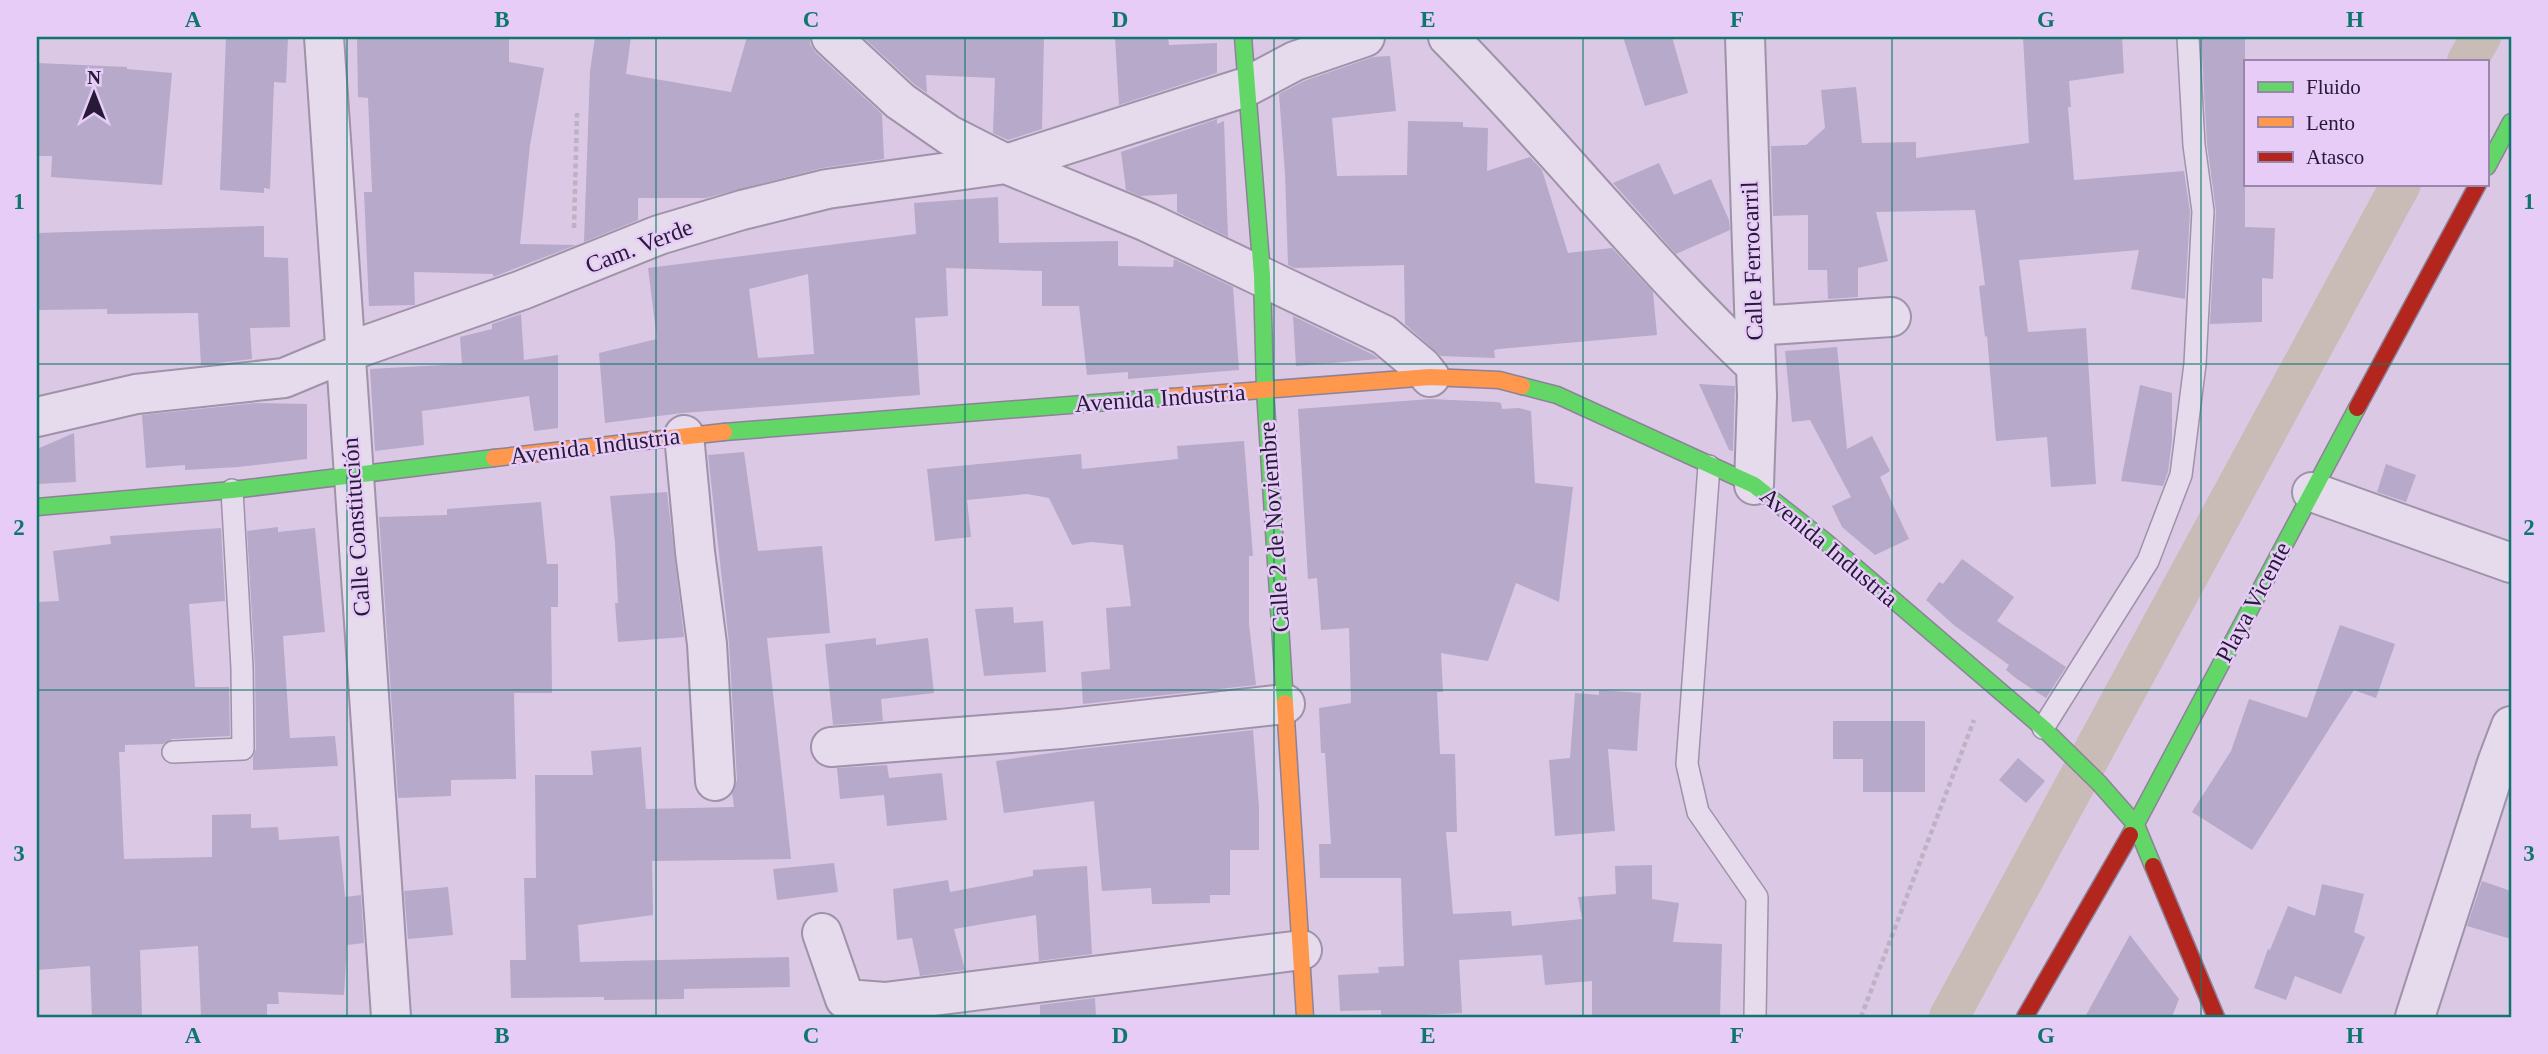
<svg xmlns="http://www.w3.org/2000/svg" width="2548" height="1054" viewBox="0 0 2548 1054" font-family="Georgia,serif">
<style>
.lines{fill:none;stroke-linecap:round;stroke-linejoin:round}
.canal{stroke:#c9bbb5;stroke-width:40}
.building{fill:#b7a9c9;fill-rule:evenodd}
.lane-casing{stroke:#9f92a9;stroke-width:24}
.street-casing{stroke:#9f92a9;stroke-width:42}
.fast-casing{stroke:#8e8299;stroke-width:19}
.slow-casing{stroke:#8e8299;stroke-width:19}
.jam-casing{stroke:#8e8299;stroke-width:19}
.path{stroke:#bcb2c4;stroke-width:4.5;stroke-dasharray:5 3.5;stroke-linecap:butt}
.lane{stroke:#e5dbec;stroke-width:21}
.street{stroke:#e5dbec;stroke-width:38}
.fast{stroke:#63d668;stroke-width:16}
.slow{stroke:#ff974d;stroke-width:16}
.jam{stroke:#b3261e;stroke-width:16}
.grid{fill:none;stroke:#0f766e;stroke-width:2;stroke-opacity:0.55}
.labels{text-anchor:middle;dominant-baseline:central;stroke-width:5;stroke-linejoin:round;paint-order:stroke}
.street-label{font-size:24px;fill:#261a38;stroke:#e8ccf8}
.neatline{fill:none;stroke:#0f766e;stroke-width:2.5}
.grid-label{font-size:23px;text-anchor:middle;font-weight:bold;fill:#0f766e}
</style>
<rect width="100%" height="100%" fill="#dac8e5"/>
<g class="lines">
<!-- canal -->
<path class="canal" d="M2467,61L2481,37
M1949,1017L2401,184"/>
</g>
<!-- building -->
<path class="building" d="M226,37H288L286,83L274,82L270,189L264,188V193L220,190Z
M357,37H509V62L544,68L530,145L520,244L576,245L493,277V274L414,272L415,305L369,306L364,192H372L368,98L358,97Z
M595,37H631L626,74L731,92L747,37H810V44L816,53L882,114L884,159L822,168L706,198H638V220L584,242L590,71Z
M863,37H1044L1042,129L1008,140L993,133L995,78L926,75L927,93L914,84Z
M1115,37H1168L1169,45L1217,43V73L1119,105Z
M1623,37H1672L1688,93L1645,106Z
M2023,37H2122L2124,73L2069,81L2071,107H2068L2074,180L2184,171L2190,212L2185,299L2131,289L2139,250L2019,260L2028,332L2086,328L2096,484L2051,487L2047,437L1996,441L1987,336L1985,337L1979,286L1985,285L1975,210L1876,212L1888,261L1858,268V297L1828,299L1827,270H1808V215L1773,216L1771,146L1806,145L1825,128L1821,90L1856,87L1862,143L1916,142V158L2029,143Z
M2201,37H2245V227L2275,228L2273,279L2262,278V322L2210,324L2216,211L2207,144Z
M1390,56L1396,111L1332,118L1337,176L1407,175L1408,121L1463,122V127L1488,128L1487,171L1530,157L1542,170L1568,253L1612,248L1653,292L1657,335L1499,349L1494,350L1495,358L1441,356L1405,324L1404,265L1294,268L1288,265L1285,174L1279,94L1304,81L1373,57Z
M37,63L127,67V69L172,73L162,185L51,177L52,156H37Z
M1217,119V124L1224,121L1228,237L1177,212V194L1140,196L1126,190L1121,152Z
M1659,163L1674,195L1711,179L1729,220L1730,230L1676,254L1613,183Z
M998,197L999,243L1118,241V266L1173,267L1174,259L1233,287L1239,370L1128,379V372L1087,375L1079,306H1042V271L946,268L948,316L915,318L920,395L682,413L605,423L599,353L657,339L648,268L916,234L914,203ZM808,274L814,354L758,358L749,289Z
M264,226V257L288,258L290,327L250,328L252,359L201,365L198,313L107,314V309L39,310L37,233Z
M521,314L524,360L558,355V428L534,431L529,396L422,411L424,445L375,451L370,369L462,364L460,337L492,329V324Z
M1293,316L1372,354L1379,359L1296,366Z
M1837,347L1847,449L1872,436L1890,471L1880,477L1909,539L1875,555L1842,527L1832,506L1851,497L1810,420L1792,422L1785,351Z
M1699,384L1735,386L1733,451L1729,450Z
M2140,385L2172,393V440L2168,472L2163,486L2121,481Z
M1430,399L1496,402L1501,403L1502,409L1519,408L1531,411L1535,483L1573,487L1559,602L1516,583L1488,661L1441,653L1443,692H1437L1440,754H1455L1457,832H1446L1453,914L1511,911L1512,926L1582,919L1578,897L1616,894L1615,866L1652,865V899L1679,903L1673,942L1722,944L1720,1017H1592V981L1545,985L1542,955L1459,960L1462,1013L1381,1017V1010L1340,1011L1338,975L1379,973L1378,967L1404,966L1401,878H1320L1319,844H1331L1325,753H1321L1319,708L1351,703L1349,628L1321,630L1317,578L1308,579L1298,409Z
M256,403L307,404V459L238,467L185,470V465L146,468L142,415Z
M74,433L76,482L37,484V449Z
M1244,441L1253,556H1249V624L1256,685L1083,704L1081,672L1110,669L1106,608L1131,606L1123,545L1091,542L1072,545L1049,498L1027,494L967,500L971,537L935,541L927,469L1081,454L1082,469L1178,459L1177,446Z
M744,452L758,551L822,546L830,633L767,638L791,859L652,861L653,915L578,925L580,962L789,957L790,987L684,989V999L604,1000V997L511,998L510,960H526L524,878H536L535,775H593L591,751L641,747L646,809L734,807L732,793L737,780L729,643L708,455Z
M2386,464L2416,475L2406,502L2377,492Z
M667,492L684,637L618,642L615,603H618L615,543L610,496Z
M541,502L547,564H558V607H551L552,693H514L516,779L451,780V796L398,798L379,517L447,515V509Z
M278,527V532L315,528L325,632L283,636L290,738L335,736L338,766L253,770V757L256,749L255,668L247,531Z
M221,528L225,601L189,604L195,687H229L230,736L172,739L163,744L125,745V752H119L124,859L212,857V815L251,814V828L278,827L279,840L339,836L345,897L361,895L364,943L347,945L344,995L278,992L279,1004H267V1017H201L198,946L140,950L142,1017H92L90,966L37,970V764H39L37,602L59,601L53,551L111,544L110,536Z
M1962,559L2014,597L1997,621L2066,667L2046,698L2017,679L2006,670L2009,665L1955,626L1926,600L1939,582L1943,584Z
M1013,607L1014,623L1043,621L1046,672L984,676L975,609Z
M2340,625L2395,644L2376,698L2354,690L2252,850L2192,812L2231,751L2249,699L2307,718Z
M876,638V645L928,638L934,693L881,699L883,721L833,725L825,644Z
M1599,690L1641,693L1637,751L1608,749L1615,831L1555,836L1549,760L1570,758L1575,693L1599,695Z
M1833,721H1925V792H1863V759H1833Z
M1253,730L1259,807V850H1230V895H1210V903L1152,904L1151,888L1102,891L1094,801L1004,813L996,761L1072,750Z
M2018,758L2045,781L2026,803L1999,780Z
M887,765L889,778L942,773L947,820L887,826L884,795L840,799L837,768Z
M834,863L838,892L777,900L773,869Z
M1087,866L1092,954L1039,961L1036,915L954,929L965,970L920,976L912,938L897,940L893,889L948,880L950,892L1033,876V870Z
M2482,881L2511,891V939L2467,926Z
M2322,884L2364,894L2354,932L2365,937L2341,994L2295,976L2286,1000L2254,988L2268,949L2270,950L2288,906L2315,916Z
M448,887L453,935L408,939L404,891Z
M2130,935L2179,999L2172,1017H2085Z
M1095,998L1096,1017H1040V1005Z"/>
<g class="lines">
<!-- lane casing -->
<g class="lane-casing">
<path id="lane" d="M1709,466L1687,764L1698,812L1757,897L1755,1017
M2043,728L2148,561L2181,475L2195,364L2203,211L2194,145L2188,37
M173,752L243,749L242,668L232,490"/>
</g>
<!-- street casing -->
<g class="street-casing">
<path id="street" d="M324,37L391,1017
M831,37L900,101L949,135L1006,164L1147,222L1384,335L1422,367L1430,377
M1448,37C1554,144 1647,263 1756,366
M1745,37L1757,396L1754,485
M1754,326L1891,317
M37,417L136,394L284,378L344,353L522,290L659,235L742,210L827,189L1006,164L1246,87L1295,61L1365,37
M684,435L695,552L707,644L715,781
M2312,492L2511,563
M831,747L1061,729L1285,704
M822,933L845,999L885,1002L1302,950
M2415,1017L2497,763L2511,726"/>
</g>
<!-- fast casing -->
<g class="fast-casing">
<path id="fast" d="M1243,37L1262,275L1265,390L1285,703
M2487,167L2511,122
M1522,386L1557,395L1754,485L1826,542L2043,728L2099,783L2136,825L2153,866
M724,432L1172,397
M37,507L232,490L494,458
M2130,835L2357,408"/>
</g>
<!-- slow casing -->
<g class="slow-casing">
<path id="slow" d="M1172,397L1430,377L1499,380L1522,386
M494,458L724,432
M1285,703L1305,1017"/>
</g>
<!-- jam casing -->
<g class="jam-casing">
<path id="jam" d="M2357,408L2478,184
M2153,866L2216,1017
M2025,1017L2130,835"/>
</g>
<!-- path -->
<path class="path" d="M574,228L577,113
M1861,1017L1974,720"/>
<!-- lane -->
<use href="#lane" class="lane"/>
<!-- street -->
<use href="#street" class="street"/>
<!-- fast -->
<use href="#fast" class="fast"/>
<!-- slow -->
<use href="#slow" class="slow"/>
<!-- jam -->
<use href="#jam" class="jam"/>
</g>
<!-- grid -->
<path class="grid" d="M347,37V1017M656,37V1017M965,37V1017M1274,37V1017M1583,37V1017M1892,37V1017M2201,37V1017M37,364H2511M37,690H2511"/>
<g class="labels">
<!-- street labels -->
<g class="street-label">
<text transform="translate(639 246) rotate(-21)">Cam. Verde</text>
<text transform="translate(1752 261) rotate(-92)">Calle Ferrocarril</text>
<text transform="translate(1160 398) rotate(-4)">Avenida Industria</text>
<text transform="translate(595 446) rotate(-7)">Avenida Industria</text>
<text transform="translate(356 527) rotate(-94)">Calle Constitución</text>
<text transform="translate(1274 527) rotate(-94)">Calle 2 de Noviembre</text>
<text transform="translate(1829 547) rotate(40)">Avenida Industria</text>
<text transform="translate(2253 602) rotate(-62)">Playa Vicente</text>
</g>
</g>
<!-- border -->
<rect width="2548" height="1054" fill="none" stroke="#e8ccf8" stroke-width="77"/>
<!-- legend -->
<rect x="2244" y="60" width="245" height="126" fill="#e8ccf8" stroke="#9a85ab" stroke-width="2"/>
<rect x="2258" y="82" width="35" height="10" fill="#63d668" stroke="#9a85ab" stroke-width="2"/>
<text x="2306" y="94" font-size="21" fill="#261a38">Fluido</text>
<rect x="2258" y="117" width="35" height="10" fill="#ff974d" stroke="#9a85ab" stroke-width="2"/>
<text x="2306" y="130" font-size="21" fill="#261a38">Lento</text>
<rect x="2258" y="152" width="35" height="10" fill="#b3261e" stroke="#9a85ab" stroke-width="2"/>
<text x="2306" y="164" font-size="21" fill="#261a38">Atasco</text>
<!-- north arrow -->
<g transform="translate(94 94)" stroke="#e8ccf8" stroke-width="5" paint-order="stroke">
<path d="M0-5L12 26L0 18L-12 26Z" fill="#261a38"/>
<text y="-10" font-size="19" font-weight="bold" text-anchor="middle" fill="#261a38">N</text>
</g>
<rect x="38" y="38" width="2472" height="978" class="neatline"/>
<g class="grid-label">
<text x="193" y="27">A</text>
<text x="502" y="27">B</text>
<text x="811" y="27">C</text>
<text x="1120" y="27">D</text>
<text x="1428" y="27">E</text>
<text x="1737" y="27">F</text>
<text x="2046" y="27">G</text>
<text x="2355" y="27">H</text>
<text x="19" y="209">1</text>
<text x="2529" y="209">1</text>
<text x="19" y="535">2</text>
<text x="2529" y="535">2</text>
<text x="19" y="861">3</text>
<text x="2529" y="861">3</text>
<text x="193" y="1043">A</text>
<text x="502" y="1043">B</text>
<text x="811" y="1043">C</text>
<text x="1120" y="1043">D</text>
<text x="1428" y="1043">E</text>
<text x="1737" y="1043">F</text>
<text x="2046" y="1043">G</text>
<text x="2355" y="1043">H</text>
</g>
</svg>
